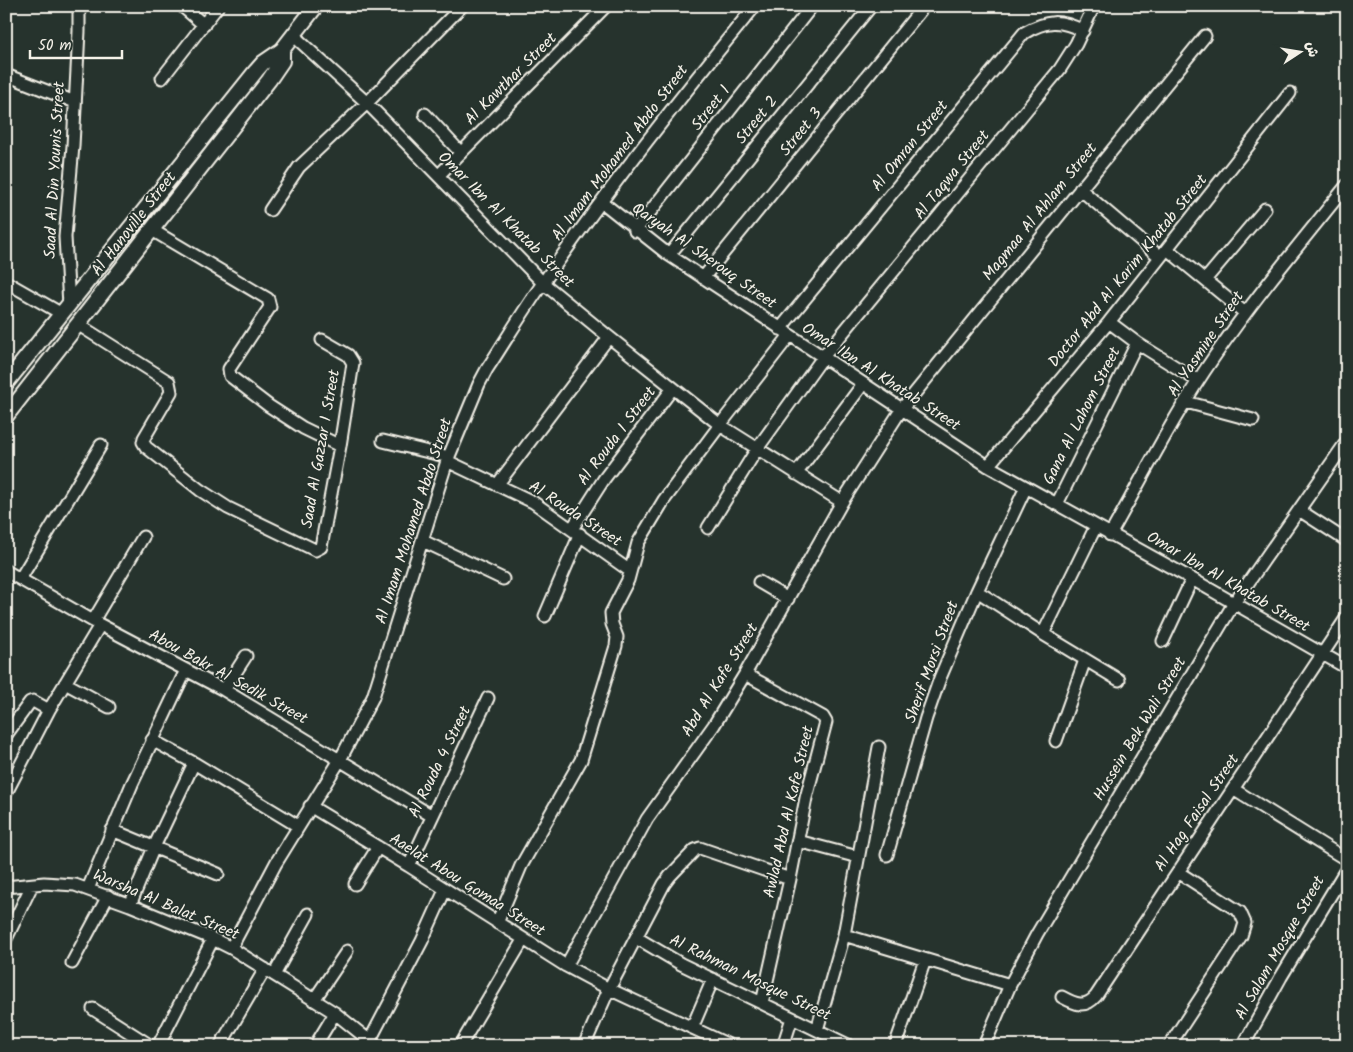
<svg xmlns="http://www.w3.org/2000/svg" width="1353" height="1052" viewBox="0 0 1353 1052" font-family="Kalam,'Playpen Sans Arabic',sans-serif">
<style>
.lines{fill:none;stroke-linecap:round;stroke-linejoin:round}
.minor-casing{stroke:#f4f1e8;stroke-width:15}
.tertiary-casing{stroke:#f4f1e8;stroke-width:18}
.minor{stroke:#26332d;stroke-width:11}
.tertiary{stroke:#26332d;stroke-width:14}
.labels{text-anchor:middle;dominant-baseline:central;stroke-width:4;stroke-linejoin:round;paint-order:stroke}
.street-label{font-size:16px;fill:#f4f1e8;stroke:#26332d}
</style>
<rect width="100%" height="100%" fill="#26332d"/>
<filter id="ink" filterUnits="userSpaceOnUse"><feTurbulence type="fractalNoise" baseFrequency=".02" numOctaves="2"/><feDisplacementMap in="SourceGraphic" scale="10" xChannelSelector="R" yChannelSelector="G"/><feConvolveMatrix kernelMatrix="1 2 1 2 8 2 1 2 1" color-interpolation-filters="sRGB"/></filter>
<g filter="url(#ink)">
<g class="lines">
<!-- minor casing -->
<g class="minor-casing">
<path id="minor" d="M182,6L204,25
M293,35L367,103L543,283L609,337L720,425L790,335L988,466L1192,579L1347,668
M6,75L75,102
M162,78L218,6
M425,114L461,153
M439,175L606,6
M1080,189L1160,257
M602,202L669,255L786,332
M270,210L299,167L367,103L462,6
M152,230L268,299L270,307L229,369L230,376L269,406L303,428L340,446
M635,231L812,6
M1167,249L1245,313
M669,255L871,6
M703,278L924,6
M1205,280L1265,209
M6,282L62,314
M69,305L65,237L73,146L79,31V6
M1109,322L1137,343L1198,381
M79,325L169,382L171,392L144,438L143,442L146,447L200,490L228,508L315,550L321,547L340,446L353,363L348,355L322,340
M780,329L1024,33C1046,20 1060,19 1083,31
M1186,402L1253,420
M383,441L449,457
M447,461L533,502L630,571
M988,466L1109,322L1290,93
M796,474L863,384
M497,485L609,337
M1057,504L1137,343
M1299,510L1347,541
M708,528L757,449L823,357L1060,69L1076,44L1094,6
M572,529L604,479L673,388
M1110,535C1144,475 1175,413 1214,357C1255,297 1302,241 1347,185
M423,541L503,579
M6,571L93,621L224,690L432,816
M20,579L101,445
M759,582L788,599
M977,591L1043,634L1119,680
M545,616L580,534
M93,621L143,537
M1043,634L1096,526
M1163,641L1192,579
M745,674L823,717L826,722L806,798L790,879L762,1003
M65,683L109,707
M224,690L246,656
M6,735L30,702L33,701L49,710
M152,740L194,763L298,826
M1056,741L1085,660
M1233,789L1347,860
M6,793L49,710L100,625
M310,806L409,866L566,966L609,989L731,1046
M112,830L218,874
M798,841L858,857
M887,855L926,718L940,678L977,591L1026,487
M409,866L488,698
M355,884L378,847
M6,887L44,883L75,885L130,905L213,939L231,948L335,1013L376,1046
M88,889L132,784L186,670
M130,905L154,847L194,763
M497,923L521,866L581,760L616,646L617,637L612,624L611,613L628,580L638,543L664,500L720,425L842,502
M844,935L1010,985
M637,938L681,964L850,1046
M6,939L32,885
M231,948L276,863L340,760L373,697L447,461L479,384L487,369C506,340 523,311 543,283C609,187 681,96 755,6
M72,963L108,896
M566,966L647,819L714,725L745,674L842,502L901,410L1205,36
M274,975L308,914
M1062,997C1075,1004 1085,1009 1096,996L1347,617
M314,1000L347,951
M93,1009L151,1046
M692,1028L713,979
M817,1030L844,935L879,747
M370,1040L422,941L445,890
M158,1046L213,939
M220,1046L265,969
M315,1046L335,1013
M460,1046L523,940
M584,1046L609,989L664,884L670,876L695,850L700,848L790,879
M783,1046L792,1018
M895,1046L925,960
M984,1046L1010,985L1037,934L1234,603L1347,441
M1169,1046L1241,936L1245,923L1240,912L1178,872
M1243,1046L1281,977L1347,868"/>
</g>
<!-- tertiary casing -->
<g class="tertiary-casing">
<path id="tertiary" d="M6,383L256,71L263,63L282,50L316,6
M6,416L269,80L282,61V50"/>
</g>
<!-- minor -->
<use href="#minor" class="minor"/>
<!-- tertiary -->
<use href="#tertiary" class="tertiary"/>
</g>
</g>
<g class="labels">
<!-- street labels -->
<g class="street-label">
<text transform="translate(511 79) rotate(-45)">Al Kawthar Street</text>
<text transform="translate(711 108) rotate(-52)">Street 1</text>
<text transform="translate(757 120) rotate(-51)">Street 2</text>
<text transform="translate(801 132) rotate(-51)">Street 3</text>
<text transform="translate(910 146) rotate(-51)">Al Omran Street</text>
<text transform="translate(620 153) rotate(-53)">Al Imam Mohamed Abdo Street</text>
<text transform="translate(55 170) rotate(-87)">Saad Al Din Younis Street</text>
<text transform="translate(952 175) rotate(-51)">Al Taqwa Street</text>
<text transform="translate(1040 212) rotate(-51)">Magmaa Al Ahlam Street</text>
<text transform="translate(506 220) rotate(45)">Omar Ibn Al Khatab Street</text>
<text transform="translate(134 224) rotate(-52)">Al Hanoville Street</text>
<text transform="translate(704 256) rotate(35)">Qaryah Al Sherouq Street</text>
<text transform="translate(1128 271) rotate(-51)">Doctor Abd Al Karim Khatab Street</text>
<text transform="translate(1206 344) rotate(-56)">Al Yasmine Street</text>
<text transform="translate(881 377) rotate(33)">Omar Ibn Al Khatab Street</text>
<text transform="translate(1082 416) rotate(-63)">Gana Al Lahom Street</text>
<text transform="translate(617 436) rotate(-53)">Al Rouda 1 Street</text>
<text transform="translate(321 449) rotate(-80)">Saad Al Gazzar 1 Street</text>
<text transform="translate(575 514) rotate(33)">Al Rouda Street</text>
<text transform="translate(414 521) rotate(-72)">Al Imam Mohamed Abdo Street</text>
<text transform="translate(1228 582) rotate(30)">Omar Ibn Al Khatab Street</text>
<text transform="translate(932 662) rotate(-70)">Sherif Morsi Street</text>
<text transform="translate(228 677) rotate(29)">Abou Bakr Al Sedik Street</text>
<text transform="translate(720 680) rotate(-58)">Abd Al Kafe Street</text>
<text transform="translate(1140 729) rotate(-59)">Hussein Bek Wali Street</text>
<text transform="translate(440 762) rotate(-64)">Al Rouda 4 Street</text>
<text transform="translate(789 812) rotate(-77)">Awlad Abd Al Kafe Street</text>
<text transform="translate(1197 813) rotate(-56)">Al Hag Faisal Street</text>
<text transform="translate(467 885) rotate(32)">Aaelat Abou Gomaa Street</text>
<text transform="translate(166 905) rotate(23)">Warsha Al Balat Street</text>
<text transform="translate(1280 948) rotate(-60)">Al Salam Mosque Street</text>
<text transform="translate(750 978) rotate(26)">Al Rahman Mosque Street</text>
</g>
</g>
<!-- margin -->
<rect width="1353" height="1052" fill="none" stroke="#26332d" stroke-width="25"/>
<rect x="12" y="12" width="1328" height="1027" fill="none" stroke="#f4f1e8" stroke-width="2" filter="url(#ink)"/>
<!-- north arrow -->
<g transform="translate(1300 52) rotate(78)" stroke="#26332d" stroke-width="4" paint-order="stroke">
<path d="M0-4L9 19L0 12L-9 19Z" fill="#f4f1e8"/>
<text y="-8" font-size="14" font-weight="bold" text-anchor="middle" fill="#f4f1e8">ش</text>
</g>
<!-- scale -->
<path d="M30 50v8h92v-8" fill="none" stroke="#f4f1e8" stroke-width="2.5"/>
<text x="38" y="50" font-size="15" fill="#f4f1e8" stroke="#26332d" stroke-width="4" paint-order="stroke">50 m</text>
</svg>
